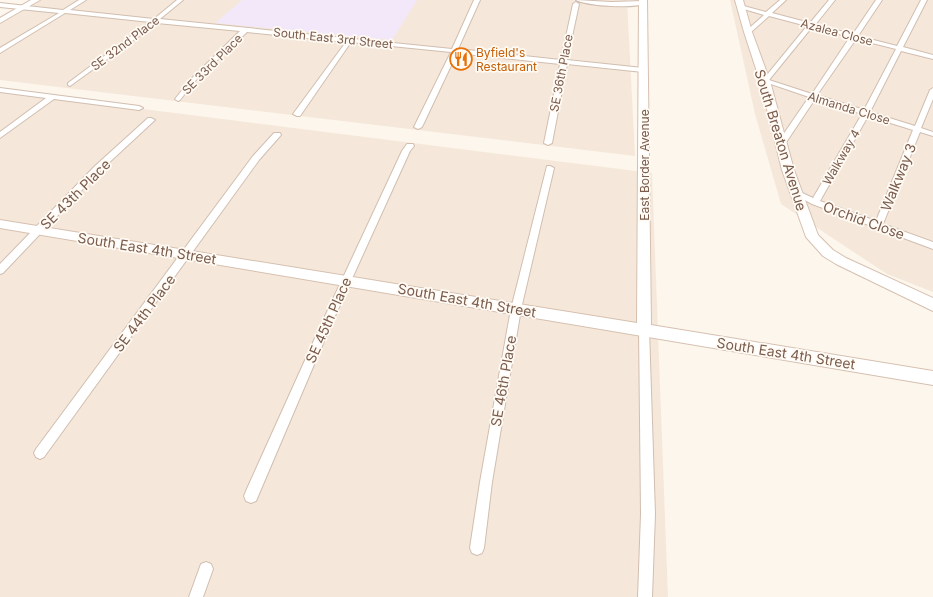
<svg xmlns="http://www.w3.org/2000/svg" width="933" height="597" viewBox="0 0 933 597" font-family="Inter,sans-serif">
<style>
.residential{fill:#f5e8da}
.education{fill:#f3e8fa}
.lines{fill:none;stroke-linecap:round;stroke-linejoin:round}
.street-casing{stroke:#d1beb0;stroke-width:2}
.secondary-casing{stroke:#d6c0b0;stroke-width:2}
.street{fill:#fff;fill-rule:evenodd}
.secondary{fill:#fff;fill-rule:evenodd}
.labels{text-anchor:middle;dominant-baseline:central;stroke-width:3.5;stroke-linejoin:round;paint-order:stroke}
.far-street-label{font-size:12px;fill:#7a5c4d;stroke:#fffaf3}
.far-food-label{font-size:12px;fill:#c56008;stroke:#fffaf3;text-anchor:start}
.street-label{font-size:14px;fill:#7a5c4d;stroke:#fffaf3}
</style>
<rect width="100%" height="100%" fill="#fdf6ec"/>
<!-- residential -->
<path class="residential" d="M40,0H627L635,156L0,80V23Z
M730,0H933V292L887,274L781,204L755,114Z
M0,91L652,173L668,597H0Z"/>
<!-- education -->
<path class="education" d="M242,0H417L392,40L215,23Z"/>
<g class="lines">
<!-- street casing -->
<g class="street-casing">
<path id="street" d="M79,0H86L70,10L154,19L177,0H183L160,19L452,49L474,0H480L458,49L561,60L573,4L576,2L579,4L567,60L643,68L646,70L643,72L567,64L552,143L548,145L544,143L560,64L457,53L422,127L418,129L414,127L451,52L351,42L300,116H297L293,114L346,42L247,32L195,81L180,100L178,101L175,99L191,79L240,31L157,23L70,86L68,85V83L150,22L65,13L0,53V48L59,13L0,7V3L63,10Z
M576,0L611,2L643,1L646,3C635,9 587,6 576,0Z
M780,0H786L772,13L810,23L829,0H835L815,25L853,34L876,0H882L858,36L897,46L921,0H927L903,47L933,55V59L901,51L870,112L915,126L930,90L933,88V99L921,128L933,132V136L920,132L883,224L933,242V249L812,204L792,193L796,190L813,198L862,114L815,99L783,147H777L776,145L809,97L762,81L807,26L769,16L750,33H746V31L764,15L737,7L740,5L766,12ZM812,27L850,37L812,94L769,80ZM856,39L896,49L864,110L817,95ZM868,116L913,130L876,221L820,201Z
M0,88L139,106L143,108L139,110L54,99L0,138V132L46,98L0,92Z
M148,118H151L155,120L101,170L3,273L0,274V264L95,166Z
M274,133H280L281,135L259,160L44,457L40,459L36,457L34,453L36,449L253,156Z
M407,144H413L414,146L410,151L330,327L256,501L251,503L246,501L244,496L246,491L320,327L402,151Z
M547,166H550L554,168L521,309L492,482L484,548L482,553L477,555L472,553L470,548L480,482L511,309Z
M644,325L648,326L649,329L655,514L652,597H638L641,514L639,329L640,326Z
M206,562L211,564L213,569L203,597H189L201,564Z"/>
</g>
<!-- secondary casing -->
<g class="secondary-casing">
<path id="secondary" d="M31,0H40L0,23V18Z
M639,0H647L651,325L933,371V385L0,228V220L637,323Z
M735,0H743L752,32L770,81L794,170L818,235L833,250L846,258L933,298V311L836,264L823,256L806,237L782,170L760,81L744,32Z"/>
</g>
<!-- street -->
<use href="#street" class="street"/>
<!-- secondary -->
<use href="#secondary" class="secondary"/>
</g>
<!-- icons -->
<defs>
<g id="restaurant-ring" transform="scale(1.15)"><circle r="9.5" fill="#fffaf3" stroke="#e8710a" stroke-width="1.5"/><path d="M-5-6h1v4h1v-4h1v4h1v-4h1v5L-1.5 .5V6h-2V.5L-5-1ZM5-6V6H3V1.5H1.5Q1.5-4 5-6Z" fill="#e8710a"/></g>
</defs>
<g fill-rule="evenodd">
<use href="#restaurant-ring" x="461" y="59"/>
</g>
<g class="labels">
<!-- far-street labels -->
<g class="far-street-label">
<text transform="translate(837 32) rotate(15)">Azalea Close</text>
<text transform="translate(333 38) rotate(6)">South East 3rd Street</text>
<text transform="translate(125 43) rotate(-37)">SE 32nd Place</text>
<text transform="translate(212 64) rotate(-45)">SE 33rd Place</text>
<text transform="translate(561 73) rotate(-79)">SE 36th Place</text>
<text transform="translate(849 108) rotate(17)">Almanda Close</text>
<text transform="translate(841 157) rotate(-60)">Walkway 4</text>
<text transform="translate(644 165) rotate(-90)">East Border Avenue</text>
</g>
<!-- far-food labels -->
<g class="far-food-label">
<text x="476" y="52">Byfield's<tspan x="476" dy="14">Restaurant</tspan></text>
</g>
<!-- street labels -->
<g class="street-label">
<text transform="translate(781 140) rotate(73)">South Breaton Avenue</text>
<text transform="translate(898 177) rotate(-68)">Walkway 3</text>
<text transform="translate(75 194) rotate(-45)">SE 43th Place</text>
<text transform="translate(864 220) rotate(20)">Orchid Close</text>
<text transform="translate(147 248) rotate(9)">South East 4th Street</text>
<text transform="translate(467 300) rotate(10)">South East 4th Street</text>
<text transform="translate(144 313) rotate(-53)">SE 44th Place</text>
<text transform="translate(328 320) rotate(-66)">SE 45th Place</text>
<text transform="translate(786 353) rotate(9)">South East 4th Street</text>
<text transform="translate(503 381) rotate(-80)">SE 46th Place</text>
</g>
</g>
</svg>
